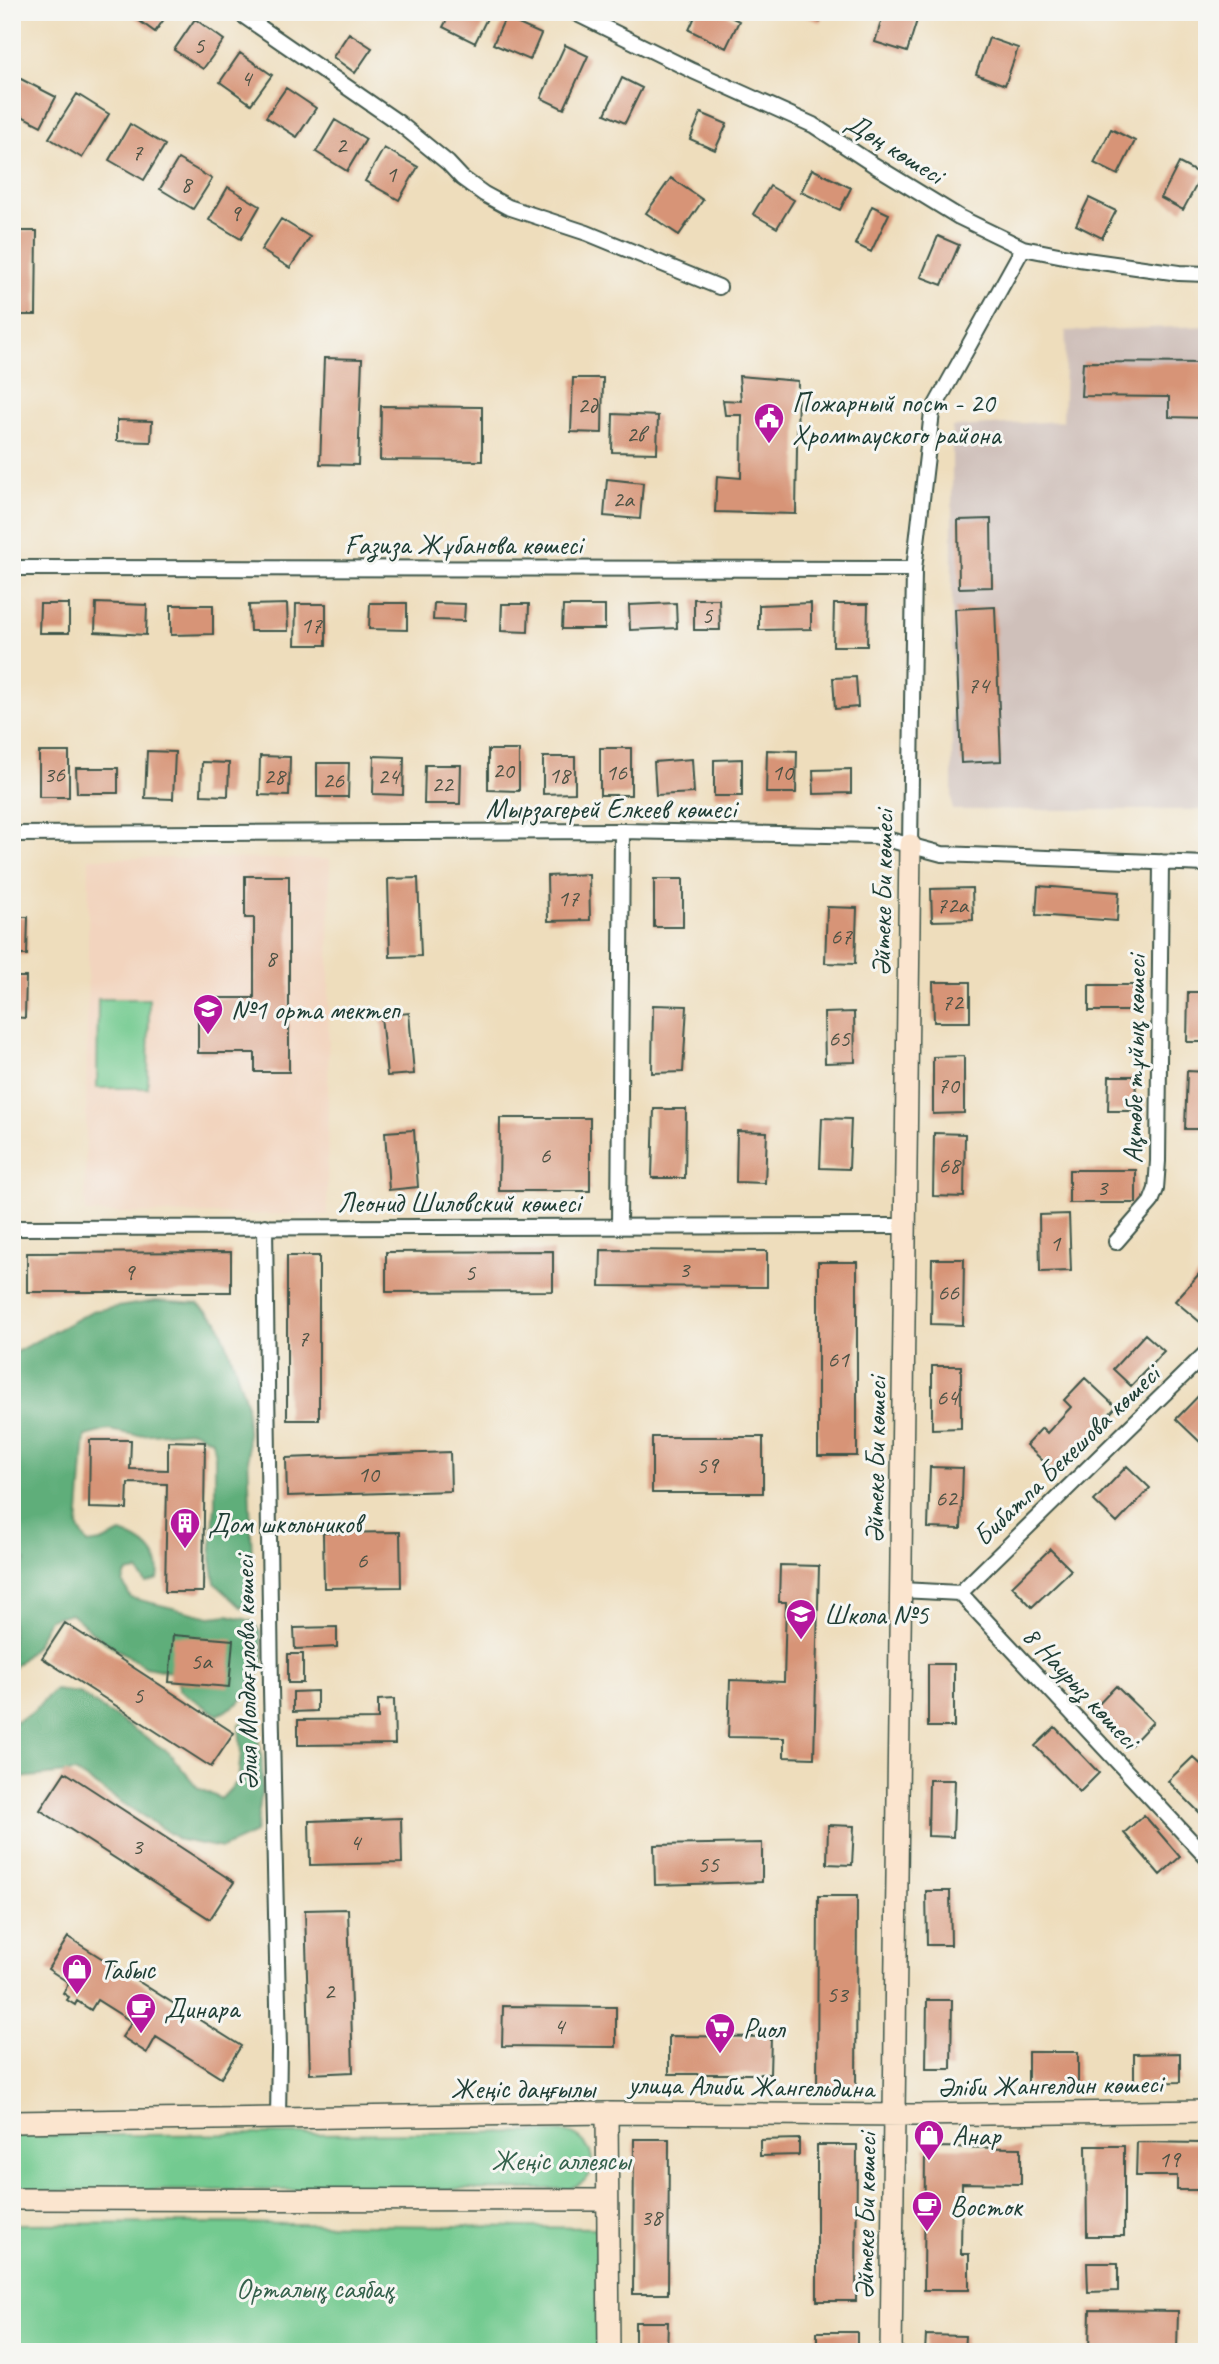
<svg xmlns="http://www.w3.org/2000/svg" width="1219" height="2364" viewBox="0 0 1219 2364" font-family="Caveat,sans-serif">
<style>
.built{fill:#f2d4be}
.industrial{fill:#cfc0ba}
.green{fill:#73ca90;stroke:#498462;stroke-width:2}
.forest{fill:#5eae7a;stroke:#3e7657;stroke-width:2}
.building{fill:#d79477}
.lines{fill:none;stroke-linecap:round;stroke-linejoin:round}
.street-casing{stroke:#3e5548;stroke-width:18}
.secondary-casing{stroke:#3e5548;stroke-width:24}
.street{stroke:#fff;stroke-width:14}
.secondary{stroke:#fbe5cf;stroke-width:21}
.labels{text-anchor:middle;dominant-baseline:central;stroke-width:6;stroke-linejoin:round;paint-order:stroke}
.number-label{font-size:24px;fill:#4d5345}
.street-label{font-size:28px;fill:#1f3d34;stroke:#f6f6f2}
.poi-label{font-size:28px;fill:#1f3d34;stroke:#f6f6f2;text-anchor:start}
.park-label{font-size:28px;fill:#34604b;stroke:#f6f6f2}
</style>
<rect width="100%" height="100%" fill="#f6f6f2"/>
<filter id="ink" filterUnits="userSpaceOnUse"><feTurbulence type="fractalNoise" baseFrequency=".0143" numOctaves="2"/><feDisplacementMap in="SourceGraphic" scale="14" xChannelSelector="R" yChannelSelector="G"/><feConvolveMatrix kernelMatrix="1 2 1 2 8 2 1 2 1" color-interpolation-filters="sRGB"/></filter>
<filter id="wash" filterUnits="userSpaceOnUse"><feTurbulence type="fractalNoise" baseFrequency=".00686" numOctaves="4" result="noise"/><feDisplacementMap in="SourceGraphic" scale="28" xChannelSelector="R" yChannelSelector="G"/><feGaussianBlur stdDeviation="1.57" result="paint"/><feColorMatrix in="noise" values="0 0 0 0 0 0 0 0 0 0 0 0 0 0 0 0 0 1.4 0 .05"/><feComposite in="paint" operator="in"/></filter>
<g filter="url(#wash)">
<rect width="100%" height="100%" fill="#eeddbc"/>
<!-- built -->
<path class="built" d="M89,858L330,859L327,1215L85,1213Z"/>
<!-- industrial -->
<path class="industrial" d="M1207,326V810H952V427L1063,421L1066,331Z"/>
<!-- green -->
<path class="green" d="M98,999H149L148,1088H97Z
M565,2132C587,2136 601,2160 585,2180C581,2184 575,2186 570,2189L12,2191V2136Z
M223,2223L597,2228V2352H12V2224Z"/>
<!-- forest -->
<path class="forest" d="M156,1301L198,1304L218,1321L233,1361L246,1402L252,1558L250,1598L241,1607L215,1583L211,1558L215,1505V1456L212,1440L193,1431L136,1435L108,1430L85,1436L78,1527L88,1544L101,1542L121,1533C142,1540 163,1554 158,1579L146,1583L138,1571L126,1573L123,1583L131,1598L210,1617L228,1615L252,1621L260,1632L264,1659L254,1686L238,1704L218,1715L179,1690L176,1673L146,1667L99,1638L71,1613L49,1619L36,1645L12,1669V1574L18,1572L26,1561L12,1551V1354L92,1311Z
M54,1690L79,1693L168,1752L198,1788L221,1799L238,1781L241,1753L239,1724L251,1719C268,1757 263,1793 255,1833L222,1848L180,1840L75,1772L20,1778L12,1774V1716L15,1722L32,1713Z"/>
<g id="blocks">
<!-- building -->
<path class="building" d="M127,12H169L155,32Z
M451,12H490L475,43L443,27Z
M697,12H720L739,21L726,48L689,30Z
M794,12H824L820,22Z
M884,12L919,14L907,52L875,42Z
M505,18L541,34L530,60L493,44Z
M195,19L224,40L203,69L174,50Z
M349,33L372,48L355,73L333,57Z
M989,38L1018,48L1005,85L976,74Z
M565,45L588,56L564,109L541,98Z
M240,53L272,75L251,104L220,82Z
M15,76L56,97L41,126L12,111V82Z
M622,78L642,88L625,123L605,114Z
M286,88L316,108L297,137L266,117Z
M77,94L109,114L82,158L49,138Z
M701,113L727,124L715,150L690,139Z
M335,120L366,139L347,171L316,152Z
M130,124L165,145L144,180L109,160Z
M1111,129L1135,141L1118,175L1094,163Z
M384,148L418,167L399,200L365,181Z
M178,159L212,179L193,209L160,189Z
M1179,163L1202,175L1183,210L1161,198Z
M812,169L851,188L840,210L801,192Z
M671,178L703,200L679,235L646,213Z
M770,186L794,200L777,228L753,214Z
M228,187L260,206L241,239L209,220Z
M1089,198L1116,211L1102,238L1076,225Z
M872,206L889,214L871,252L855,244Z
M281,219L310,237L290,268L261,250Z
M12,231H37L36,315H12Z
M938,236L959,245L942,285L921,277Z
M324,358L362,359L358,465L320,464Z
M1083,362L1207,363V418L1169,417V397L1081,396Z
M739,376L798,381L796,514L715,512L717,476L741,478L742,415H725L723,400L741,401Z
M573,378H603L602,433L571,432Z
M381,406L482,407V461L380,460Z
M613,414L658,416L657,453L612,452Z
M117,420L152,421L151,442L117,441Z
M607,479L643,483L640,519L604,516Z
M991,519L992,587L959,588L958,520Z
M694,599H719L720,630H694Z
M96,603L147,605L146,635L95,632Z
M370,603H407V630L369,629Z
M434,603L465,604L464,621L433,620Z
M676,603L677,628L630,630L629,605Z
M811,603V629L759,630V605Z
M40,604H69V633H39Z
M287,604L288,631H250L249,605Z
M296,604H326V645H295Z
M502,604H529L528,632L501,631Z
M834,604H868L867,646H833Z
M171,605H213V634L171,635Z
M563,606H605V629H562Z
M995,607L1001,761L961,763L955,609Z
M856,677L858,707L835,709L833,678Z
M600,748H631V795H600Z
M488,750H519V791L488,790Z
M767,750L797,751L796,793H766Z
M147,751L175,752L173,799L145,798Z
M39,752H69V797H39Z
M260,756L290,757L289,796L259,795Z
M374,756L404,757L403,795L373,794Z
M543,757H575V793L543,794Z
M692,759L694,793L656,795L654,762Z
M742,759V796H714V760Z
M202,762L229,763L228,796L201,795Z
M317,763H349L348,797H317Z
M425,765H461L460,804H424Z
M76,768H118V793H77Z
M851,769V793L814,794L813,770Z
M589,874L590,920L548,921L547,876Z
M245,876H289V1072H255V1053H198V998H254V918H245Z
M418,878L421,956L390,957L388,879Z
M654,879H683V927H654Z
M1038,886L1119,892L1117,921L1036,915Z
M972,888L973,920L932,921L931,889Z
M827,907L857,908L855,964L825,963Z
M12,917H28L27,955H12Z
M12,977H26L25,1018L12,1017Z
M933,982H970V1022H934Z
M1089,985H1133V1011H1089Z
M1188,992H1207V1042H1187Z
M653,1005L687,1006L683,1072L652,1073Z
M854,1012L855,1062L825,1063L824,1013Z
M409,1013L414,1074L387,1076L381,1016Z
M964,1056V1113L933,1114V1057Z
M1187,1071L1207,1072V1129H1185Z
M1109,1076H1136L1135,1111H1108Z
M654,1109H686L685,1178H652Z
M500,1118H590V1191H499Z
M822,1118L851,1119L849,1169L820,1168Z
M414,1130L418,1187L389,1190L385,1132Z
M737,1131L767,1132L765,1183L736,1182Z
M934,1133L965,1134L964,1197L933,1196Z
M1069,1170H1136V1203H1069Z
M1069,1214L1071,1271L1040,1272L1039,1215Z
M601,1250L767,1251V1287L600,1286Z
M553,1251V1291L386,1292V1252Z
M231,1252V1292H27V1253Z
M287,1256H319V1420H287Z
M932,1259H964L963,1325L931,1324Z
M818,1262H857V1456H818Z
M1207,1265V1314L1200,1322L1175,1301Z
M1145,1334L1164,1351L1131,1386L1113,1369Z
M932,1366H961V1428L932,1429Z
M1085,1378L1116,1407L1055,1472L1026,1445L1042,1428L1047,1433L1071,1407L1064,1400Z
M1207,1387V1435L1200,1442L1176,1419Z
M652,1437H763V1493H652Z
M90,1440H131L130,1469L168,1470V1441L205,1442L203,1592H165L167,1484L128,1483L127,1509L89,1508Z
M450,1452L451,1491L287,1496L286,1458Z
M1127,1466L1150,1488L1117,1523L1094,1501Z
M930,1467L963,1468L961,1529L928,1528Z
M400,1532L401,1587L324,1588L323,1533Z
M1050,1549L1071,1570L1032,1607L1012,1586Z
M780,1565L819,1566L814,1758L784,1757V1738L728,1737L730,1680L784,1682L786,1602H779Z
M65,1623L234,1733L211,1767L42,1658Z
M337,1627V1647L295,1649L294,1628Z
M173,1635L233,1640L229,1687L169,1682Z
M288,1654H303V1683H288Z
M928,1664H954V1727H928Z
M1116,1686L1153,1722L1131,1745L1093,1710Z
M317,1691V1711L293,1712V1692Z
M394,1699L395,1744L298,1745V1720L378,1719V1700Z
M1055,1727L1099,1773L1080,1792L1035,1746Z
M1193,1757L1207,1770V1820L1168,1781Z
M65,1772L234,1882L210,1919L40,1810Z
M929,1780H955L953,1837L928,1836Z
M1144,1815L1180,1857L1160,1875L1124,1833Z
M401,1818L402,1863L310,1865L309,1821Z
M828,1825L854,1826L852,1865L827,1864Z
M762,1843V1882L655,1885L654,1845Z
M926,1891H950L951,1945H927Z
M818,1896H857L856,2092H817Z
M348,1909L353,2072L310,2074L305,1910Z
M68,1937L241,2046L221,2078L156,2037L147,2053L122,2037L132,2022L97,2000L91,2010L77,2001L75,2005L67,2000L69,1997L63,1993L69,1983L48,1969Z
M927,2000H952L951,2069H926Z
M503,2006L616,2007V2047L502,2046Z
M669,2036L771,2037L770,2074H669Z
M1028,2052H1078V2084H1028Z
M1180,2053V2082L1134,2083V2054Z
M634,2139H669L668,2294H633Z
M799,2139V2155L760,2156V2140Z
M1137,2142L1201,2143V2190H1177V2176H1136Z
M817,2145H857L856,2301H817Z
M1086,2146H1124V2236H1087Z
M925,2147L1021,2148V2184L962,2183L961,2254H969V2290H924Z
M1087,2263H1118V2291L1088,2292Z
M1090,2310L1178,2311L1177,2352H1089Z
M635,2322H668L667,2352H635Z
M817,2332H857V2352H817Z
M926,2335L965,2336L964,2352H925Z"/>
</g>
</g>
<g filter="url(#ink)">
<use href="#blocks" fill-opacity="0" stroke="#3e5548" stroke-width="2"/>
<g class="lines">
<!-- street casing -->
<g class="street-casing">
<path id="street" d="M238,12L399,123L448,163L462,178L484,194L508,207L587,233L719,287
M573,12L693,71L813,125L874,165L959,217L1023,248L1079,259L1179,273L1207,274
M12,568L914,569
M12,834L622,831L875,836L942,854L1207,864
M910,845L914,569L932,412L1023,248
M265,1226L271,1689L279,2049L278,2119
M619,1226L622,831
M12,1228L906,1226
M1116,1242L1151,1202L1156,1189L1158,1161L1161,862
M901,1590L960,1593L1207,1858
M960,1593L1207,1352"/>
</g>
<!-- secondary casing -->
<g class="secondary-casing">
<path id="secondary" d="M607,2113L609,2352
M12,2122L607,2113L914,2115L1207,2111
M12,2199L607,2200
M891,2352L910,845"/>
</g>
<!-- street -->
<use href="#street" class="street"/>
<!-- secondary -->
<use href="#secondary" class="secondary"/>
</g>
</g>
<!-- icons -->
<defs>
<g id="civic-pin" transform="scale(1.575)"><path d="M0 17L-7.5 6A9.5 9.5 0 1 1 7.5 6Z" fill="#b5179e" stroke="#f6f6f2"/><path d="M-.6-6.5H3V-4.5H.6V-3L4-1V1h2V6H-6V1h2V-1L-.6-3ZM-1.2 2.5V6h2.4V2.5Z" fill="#fff"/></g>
<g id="school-pin" transform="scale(1.575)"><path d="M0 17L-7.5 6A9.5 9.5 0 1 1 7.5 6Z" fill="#b5179e" stroke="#f6f6f2"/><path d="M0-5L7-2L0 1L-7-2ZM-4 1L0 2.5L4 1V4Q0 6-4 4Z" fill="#fff"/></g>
<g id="building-pin" transform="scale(1.575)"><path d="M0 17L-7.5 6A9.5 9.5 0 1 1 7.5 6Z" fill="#b5179e" stroke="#f6f6f2"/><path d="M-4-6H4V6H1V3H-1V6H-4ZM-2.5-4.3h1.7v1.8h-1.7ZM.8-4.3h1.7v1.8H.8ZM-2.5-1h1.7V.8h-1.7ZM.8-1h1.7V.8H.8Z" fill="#fff"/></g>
<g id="shop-pin" transform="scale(1.575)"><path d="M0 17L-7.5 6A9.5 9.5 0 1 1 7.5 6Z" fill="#b5179e" stroke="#f6f6f2"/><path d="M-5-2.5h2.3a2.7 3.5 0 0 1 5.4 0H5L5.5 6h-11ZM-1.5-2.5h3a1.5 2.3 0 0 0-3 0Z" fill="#fff"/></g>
<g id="cafe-pin" transform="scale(1.575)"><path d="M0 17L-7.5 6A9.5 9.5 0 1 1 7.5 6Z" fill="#b5179e" stroke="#f6f6f2"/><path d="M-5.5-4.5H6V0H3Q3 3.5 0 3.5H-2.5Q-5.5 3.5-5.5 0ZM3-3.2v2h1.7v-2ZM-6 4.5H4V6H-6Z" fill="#fff"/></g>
<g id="supermarket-pin" transform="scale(1.575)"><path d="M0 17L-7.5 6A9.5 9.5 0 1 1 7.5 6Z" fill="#b5179e" stroke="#f6f6f2"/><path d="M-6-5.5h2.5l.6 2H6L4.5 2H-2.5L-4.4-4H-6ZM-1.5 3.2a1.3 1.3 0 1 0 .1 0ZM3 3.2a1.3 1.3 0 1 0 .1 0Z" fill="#fff"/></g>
</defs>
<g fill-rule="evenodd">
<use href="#civic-pin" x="769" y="418"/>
<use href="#school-pin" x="208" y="1009"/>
<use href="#building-pin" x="185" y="1523"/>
<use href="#school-pin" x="801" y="1614"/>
<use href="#shop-pin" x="77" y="1969"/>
<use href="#cafe-pin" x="141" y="2008"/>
<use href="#supermarket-pin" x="720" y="2028"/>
<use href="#shop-pin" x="929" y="2135"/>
<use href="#cafe-pin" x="927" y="2206"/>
</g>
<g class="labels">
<!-- number labels -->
<g class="number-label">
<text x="199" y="45">5</text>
<text x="246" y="78">4</text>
<text x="341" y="145">2</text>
<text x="137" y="152">7</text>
<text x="391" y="174">1</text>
<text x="186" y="184">8</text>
<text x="235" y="213">9</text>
<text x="587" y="405">2д</text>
<text x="635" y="434">2в</text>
<text x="623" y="499">2а</text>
<text x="707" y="615">5</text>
<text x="311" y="625">17</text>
<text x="978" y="685">74</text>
<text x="503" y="770">20</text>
<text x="616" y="772">16</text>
<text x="782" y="772">10</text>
<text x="54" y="774">36</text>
<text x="559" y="775">18</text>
<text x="274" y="776">28</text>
<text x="388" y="776">24</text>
<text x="333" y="780">26</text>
<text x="442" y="784">22</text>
<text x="568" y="898">17</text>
<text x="952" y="905">72а</text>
<text x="841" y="936">67</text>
<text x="271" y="958">8</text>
<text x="952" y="1002">72</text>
<text x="839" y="1038">65</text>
<text x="948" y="1085">70</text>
<text x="545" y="1155">6</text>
<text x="949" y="1165">68</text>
<text x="1102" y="1187">3</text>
<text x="1055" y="1243">1</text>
<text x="684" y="1269">3</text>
<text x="129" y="1272">9</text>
<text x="470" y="1272">5</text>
<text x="948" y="1292">66</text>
<text x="303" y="1338">7</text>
<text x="838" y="1359">61</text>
<text x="947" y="1397">64</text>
<text x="707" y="1465">59</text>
<text x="368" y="1474">10</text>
<text x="946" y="1498">62</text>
<text x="362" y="1560">6</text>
<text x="201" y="1661">5а</text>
<text x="138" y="1695">5</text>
<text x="355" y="1842">4</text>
<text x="137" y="1846">3</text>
<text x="708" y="1864">55</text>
<text x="329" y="1991">2</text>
<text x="837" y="1994">53</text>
<text x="559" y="2026">4</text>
<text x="1169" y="2159">19</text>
<text x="651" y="2217">38</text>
</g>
<!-- street labels -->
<g class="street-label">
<text transform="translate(895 148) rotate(32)">Дөң көшесі</text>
<text x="463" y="544">Ғазиза Жұбанова көшесі</text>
<text x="611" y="808">Мырзагерей Елкеев көшесі</text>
<text transform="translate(882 893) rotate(-89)">Әйтеке Би көшесі</text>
<text transform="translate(1134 1059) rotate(-89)">Ақтөбе тұйық көшесі</text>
<text x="459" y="1202">Леонид Шиловский көшесі</text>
<text transform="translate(1066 1455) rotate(-44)">Бибатпа Бекешова көшесі</text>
<text transform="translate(875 1460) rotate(-89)">Әйтеке Би көшесі</text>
<text transform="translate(246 1673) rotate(-91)">Әлия Молдағұлова көшесі</text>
<text transform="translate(1081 1687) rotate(47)">8 Наурыз көшесі</text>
<text transform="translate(1050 2085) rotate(-1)">Әліби Жангелдин көшесі</text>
<text transform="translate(751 2086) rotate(1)">улица Алиби Жангельдина</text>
<text x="523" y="2088">Жеңіс даңғылы</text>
<text transform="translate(865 2216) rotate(-89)">Әйтеке Би көшесі</text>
</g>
<!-- poi labels -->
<g class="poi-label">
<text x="792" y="402">Пожарный пост - 20<tspan x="792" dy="32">Хромтауского района</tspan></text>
<text x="231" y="1009">№1 орта мектеп</text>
<text x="208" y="1523">Дом школьников</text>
<text x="824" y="1614">Школа №5</text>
<text x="100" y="1969">Табыс</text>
<text x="164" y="2008">Динара</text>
<text x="743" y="2028">Риол</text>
<text x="952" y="2135">Анар</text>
<text x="950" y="2206">Восток</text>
</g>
<!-- park labels -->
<g class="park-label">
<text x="561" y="2160">Жеңіс аллеясы</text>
<text x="315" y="2288">Орталық саябақ</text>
</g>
</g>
<!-- margin -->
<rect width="1219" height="2364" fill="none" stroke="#f6f6f2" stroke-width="42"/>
</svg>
